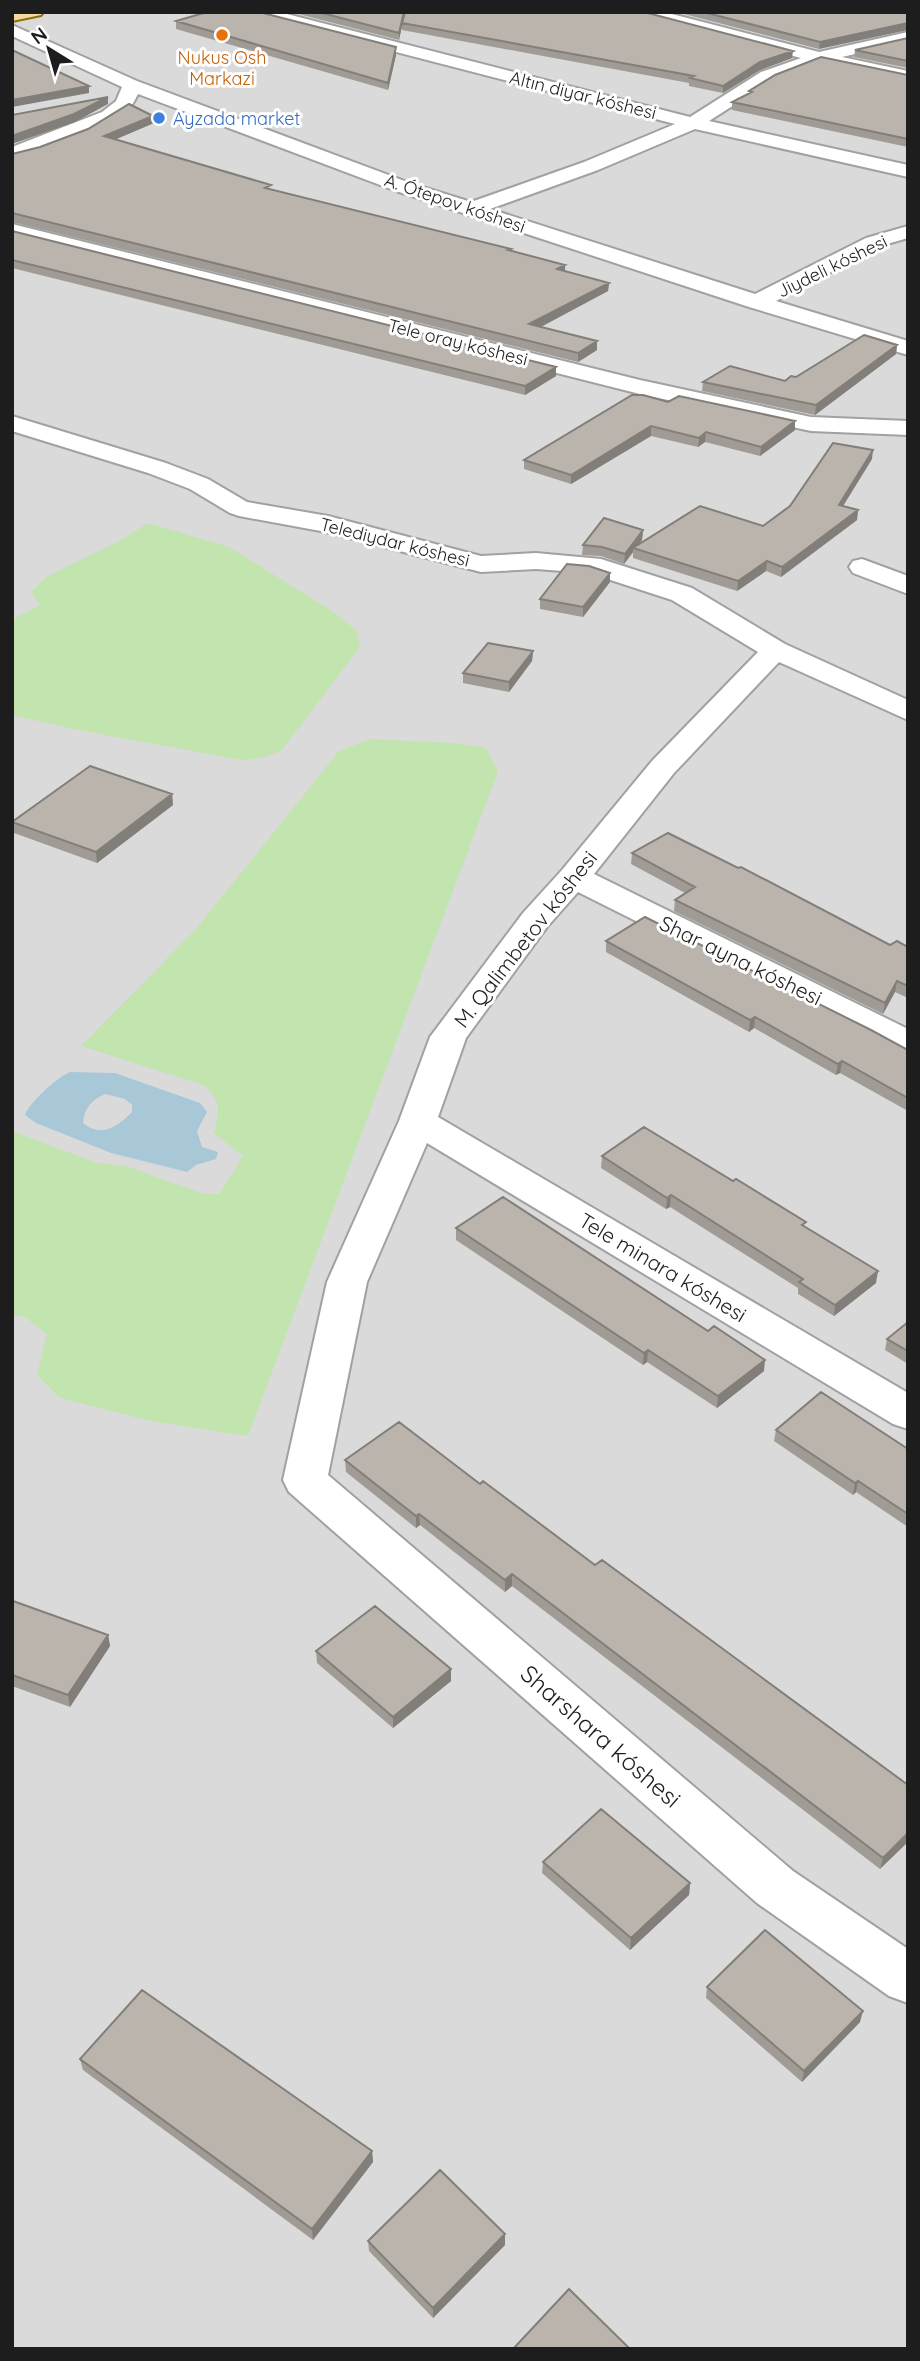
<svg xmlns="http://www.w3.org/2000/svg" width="920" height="2361" viewBox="0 0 920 2361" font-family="Quicksand,sans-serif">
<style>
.residential{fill:#dbdada}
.grass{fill:#c2e4ae}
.water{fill:#a8c8d8;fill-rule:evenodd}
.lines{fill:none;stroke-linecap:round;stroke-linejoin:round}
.minor-casing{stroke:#a1a1a1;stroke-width:4}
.major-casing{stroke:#8a6e0c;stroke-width:4}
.minor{fill:#fff;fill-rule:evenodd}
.major{fill:#f4d9a3;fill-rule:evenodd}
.wall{fill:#a09b95}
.shaded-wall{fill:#827e79}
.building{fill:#bab4ad;stroke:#827e79;stroke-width:2}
.food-dot{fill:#e8710a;stroke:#fff;stroke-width:2.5}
.shop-dot{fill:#3f7fe0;stroke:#fff;stroke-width:2.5}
.labels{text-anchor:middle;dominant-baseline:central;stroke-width:6;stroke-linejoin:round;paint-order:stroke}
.far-food-label{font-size:18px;fill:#c56008;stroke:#fff}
.far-street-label{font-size:18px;fill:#1d1d1d;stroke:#fff}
.far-shop-label{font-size:18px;fill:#366cbe;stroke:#fff;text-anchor:start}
.street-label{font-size:21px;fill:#1d1d1d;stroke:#fff}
.near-street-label{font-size:24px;fill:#1d1d1d;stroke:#fff}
</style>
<rect width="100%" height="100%" fill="#edebe4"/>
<!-- residential -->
<path class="residential" d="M12,12H908V2349H12Z"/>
<!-- grass -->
<path class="grass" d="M148,523L229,547L332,611L357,631L360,647L281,751L261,758L241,760L73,729L12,715V620L40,605L31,592L46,577L121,540Z
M370,739L455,743L486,748L498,771L248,1436L150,1421L60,1398L37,1375L47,1334L25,1317L12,1315V1131L97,1163L126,1166L201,1193L219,1194L243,1156L214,1133C220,1111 222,1100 203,1085L81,1046L195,930L339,751Z"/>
<!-- water -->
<path class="water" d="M70,1072L115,1073L200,1103L207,1112L197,1131L202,1147L218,1152L216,1159L196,1165L187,1172L111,1153L36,1123L25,1115C29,1103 57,1077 70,1072ZM105,1094L125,1099L132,1105V1112C117,1127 102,1138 83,1123C84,1109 91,1100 105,1094Z"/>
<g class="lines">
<!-- minor casing -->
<g class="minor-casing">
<path id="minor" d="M251,12H279L690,117L761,72L801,58L638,15L636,12H664L819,52L908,32V42L842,57L908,71V81L820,62L773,80L709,121L908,165V177L695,129L598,170L490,209L755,294L866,238L908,226V238L880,246L776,301L908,341V355L749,307L396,191L138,94C135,100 131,108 126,112C102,134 44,152 12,160V147L102,112L116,101L122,87L12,36V25L137,81L410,183L471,202L584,162L675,124L253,15Z
M12,224L640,380L811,417L908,421V435L811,431L640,394L12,236Z
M12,416L166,463L208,479L247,502L328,516L481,556L536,553L601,559L692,588L785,644L908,700V720L779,662L674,773L594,874L908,1029V1054L895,1051L578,892L547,927L466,1038L438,1117L908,1393V1429L893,1424L427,1143L367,1282L328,1475L793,1871L908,1949V2003L889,1996L757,1903L289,1492L283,1480L327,1282L399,1121L430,1037L523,913L562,870L652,761L758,652L672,600L589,573L536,569L481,572L326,532L239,516L230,513L190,489L148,473L12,431Z
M862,559L908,576V594L853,573L849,567L853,561Z"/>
</g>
<!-- major casing -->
<g class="major-casing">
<path id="major" d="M12,12H43L41,15L12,21Z"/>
</g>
<!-- minor -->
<use href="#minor" class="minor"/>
<!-- major -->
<use href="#major" class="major"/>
</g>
<!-- wall -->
<path class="wall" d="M291,12H404V16L792,58L760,70L723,93L689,86V83L402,30V25L399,40Z
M676,12H807L809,13L908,12L819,49Z
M176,21L396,47V55L388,90L176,29Z
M908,38V68L854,57L855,50Z
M908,75V147L732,110V102L749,94V91Z
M154,123L115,139L271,189L511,249V251L565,265V271L609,283L608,291L541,327L597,341V350L578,362L12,222V154Z
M12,231L556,376L525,395L12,268Z
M897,345L896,354L815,415L702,391L703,382L785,381Z
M668,402L795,430L760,456L705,442L698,447L651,436L571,484L524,469V460Z
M872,459L843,506L858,510L857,520L781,577L766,571L737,591L633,558V552L624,564L601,556L582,555L583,545L643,530L642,540L639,544L763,526Z
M610,582L583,617L540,609V599Z
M533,651L532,661L509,692L463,683V673Z
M172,794L173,805L97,863L14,833L12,822Z
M632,853L890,945L908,947V998L895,992L883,1014L674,911L675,900L685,893L631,864Z
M606,941L908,1050V1111L840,1073L836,1075L754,1028L749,1032L606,952Z
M602,1156L806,1227L876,1283L834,1316L798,1294V1288L670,1207L666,1209L601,1168Z
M456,1228L764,1371L717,1408L647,1362L643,1365L456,1240Z
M908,1322V1364L885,1350L887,1339Z
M776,1430L908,1449V1527L856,1492L853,1495L774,1441Z
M345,1460L480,1484L908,1785L880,1869L512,1586L505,1592L420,1525L416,1528L346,1472Z
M12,1602L108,1635L110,1646L70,1707L12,1686Z
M316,1651L451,1669V1681L393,1728L317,1663Z
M543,1862L690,1883L689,1895L630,1950L542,1873Z
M707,1987L860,2022L802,2082L706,1998Z
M80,2059L372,2151L373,2162L313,2240L83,2070Z
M505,2234V2245L433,2318L369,2251L368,2241Z"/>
<!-- shaded-wall -->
<path class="shaded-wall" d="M404,12V17L399,40V33Z
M908,23V30L819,49L820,42Z
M396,47V55L388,90V83Z
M793,51L792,58L760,70L723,93V86L760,62Z
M89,86V93L12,107V100Z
M108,97V104L75,122L12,144V136Z
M153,116L154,123L105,144L104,136Z
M565,265V274L557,269Z
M609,283L608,291L529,333V324Z
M597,341V350L578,362V353Z
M897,345L896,354L815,415L816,405Z
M556,367V376L525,395V386Z
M795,421V430L760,456L761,447Z
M651,426V436L571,484V475Z
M706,432L705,442L698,447L699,438Z
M873,450L872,459L838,514L839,505Z
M858,510L857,520L781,577L782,567Z
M643,530L642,540L636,549L633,548V552L624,564L625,554Z
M767,561L766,571L737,591L738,581Z
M610,573V582L583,617V607Z
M533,651L532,661L509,692V682Z
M172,794L173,805L97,863L96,852Z
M897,981L895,992L883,1014L885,1003Z
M755,1017L754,1028L749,1032L750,1020Z
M842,1061L840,1073L836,1075L838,1064Z
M671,1195L670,1207L666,1209L667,1198Z
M878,1271L876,1283L834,1316L835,1305Z
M648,1350L647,1362L643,1365L644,1353Z
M765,1360L764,1371L717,1408L718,1396Z
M858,1481L856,1492L853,1495L855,1483Z
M419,1514L420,1525L416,1528V1516Z
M512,1574V1586L505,1592V1580Z
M108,1635L110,1646L70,1707L68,1695Z
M451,1669V1681L393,1728V1717Z
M908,1833V1842L880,1869L883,1858Z
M690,1883L689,1895L630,1950L631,1938Z
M863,2011L860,2022L802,2082L804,2071Z
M372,2151L373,2162L313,2240L312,2229Z
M505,2234V2245L433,2318V2308Z"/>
<!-- building -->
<path class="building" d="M207,12H259L396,47L388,83L176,21Z
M318,12H404L399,33Z
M405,12H644L793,51L760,62L723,86L690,78L694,76L402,23Z
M703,12H807L809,13L811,12H908V23L820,42Z
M908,38V61L855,50Z
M12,50L89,86L12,100Z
M821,57L908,75V139L732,102L752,92L749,91L775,75Z
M108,97L74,114L12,136V115Z
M129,104L153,116L104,136L271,185L265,188L511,249L508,250L565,265L557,269L609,283L529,324L597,341L578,353L12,213V154L40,147L88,129Z
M12,231L556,367L525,386L12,260Z
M864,335L897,345L816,405L703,382L730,366L785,381L791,376L796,377Z
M632,395H643L668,402L679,396L795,421L761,447L706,432L699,438L651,426L571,475L524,460Z
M833,443L873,450L839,505L858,510L782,567L767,561L738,581L633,548L700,506L763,526L790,506Z
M604,518L643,530L625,554L602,547L583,545Z
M567,564L589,566L610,573L583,607L540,599Z
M488,643L533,651L509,682L463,673Z
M90,766L172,794L96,852L12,822Z
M668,833L738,868L741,867L890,945L897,941L908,947V986L897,981L885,1003L675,900L695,887L632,853Z
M645,917L871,1030L908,1050V1098L842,1061L838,1064L755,1017L750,1020L606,941Z
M644,1127L733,1181L736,1179L806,1222L802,1225L878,1271L835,1305L799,1282L803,1279L671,1195L667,1198L602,1156Z
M503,1197L708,1331L714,1326L765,1360L718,1396L648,1350L644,1353L456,1228Z
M908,1322V1351L887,1339Z
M821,1392L908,1449V1514L858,1481L855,1483L776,1430Z
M399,1422L480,1484L483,1481L595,1565L602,1560L908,1785V1833L883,1858L512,1574L505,1580L419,1514L416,1516L345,1460Z
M13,1601L108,1635L68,1695L12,1675V1602Z
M375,1606L451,1669L393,1717L316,1651Z
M601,1809L690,1883L631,1938L543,1862Z
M765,1930L863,2011L804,2071L707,1987Z
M142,1990L372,2151L312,2229L80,2059Z
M440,2170L505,2234L433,2308L368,2241Z
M569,2289L630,2349H513Z"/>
<!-- markers -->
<circle class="food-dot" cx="222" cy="35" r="7"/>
<circle class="shop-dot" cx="159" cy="118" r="7"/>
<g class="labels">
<!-- far-food labels -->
<g class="far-food-label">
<text x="222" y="57">Nukus Osh<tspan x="222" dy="21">Markazi</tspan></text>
</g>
<!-- far-street labels -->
<g class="far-street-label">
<text transform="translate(583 95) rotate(14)">Altın diyar kóshesi</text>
<text transform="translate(455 203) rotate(19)">A. Ótepov kóshesi</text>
<text transform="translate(832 266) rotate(-26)">Jiydeli kóshesi</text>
<text transform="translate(458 342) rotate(14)">Tele oray kóshesi</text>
<text transform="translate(395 542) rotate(14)">Telediydar kóshesi</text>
</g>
<!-- far-shop labels -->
<g class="far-shop-label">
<text x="173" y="118">Ayzada market</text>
</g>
<!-- street labels -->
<g class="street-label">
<text transform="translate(525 939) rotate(-52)">M. Qalimbetov kóshesi</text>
<text transform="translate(741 960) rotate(26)">Shar ayna kóshesi</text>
<text transform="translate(663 1267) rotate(31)">Tele minara kóshesi</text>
</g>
<!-- near-street labels -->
<g class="near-street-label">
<text transform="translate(601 1736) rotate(41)">Sharshara kóshesi</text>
</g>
</g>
<!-- border -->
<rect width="920" height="2361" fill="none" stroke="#1d1d1d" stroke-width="28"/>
<!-- north arrow -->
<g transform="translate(49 49) rotate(323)" stroke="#ffffff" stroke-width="5" paint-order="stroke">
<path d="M0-5L12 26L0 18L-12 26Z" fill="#1d1d1d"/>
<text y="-10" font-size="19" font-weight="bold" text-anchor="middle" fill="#1d1d1d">N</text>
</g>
</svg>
